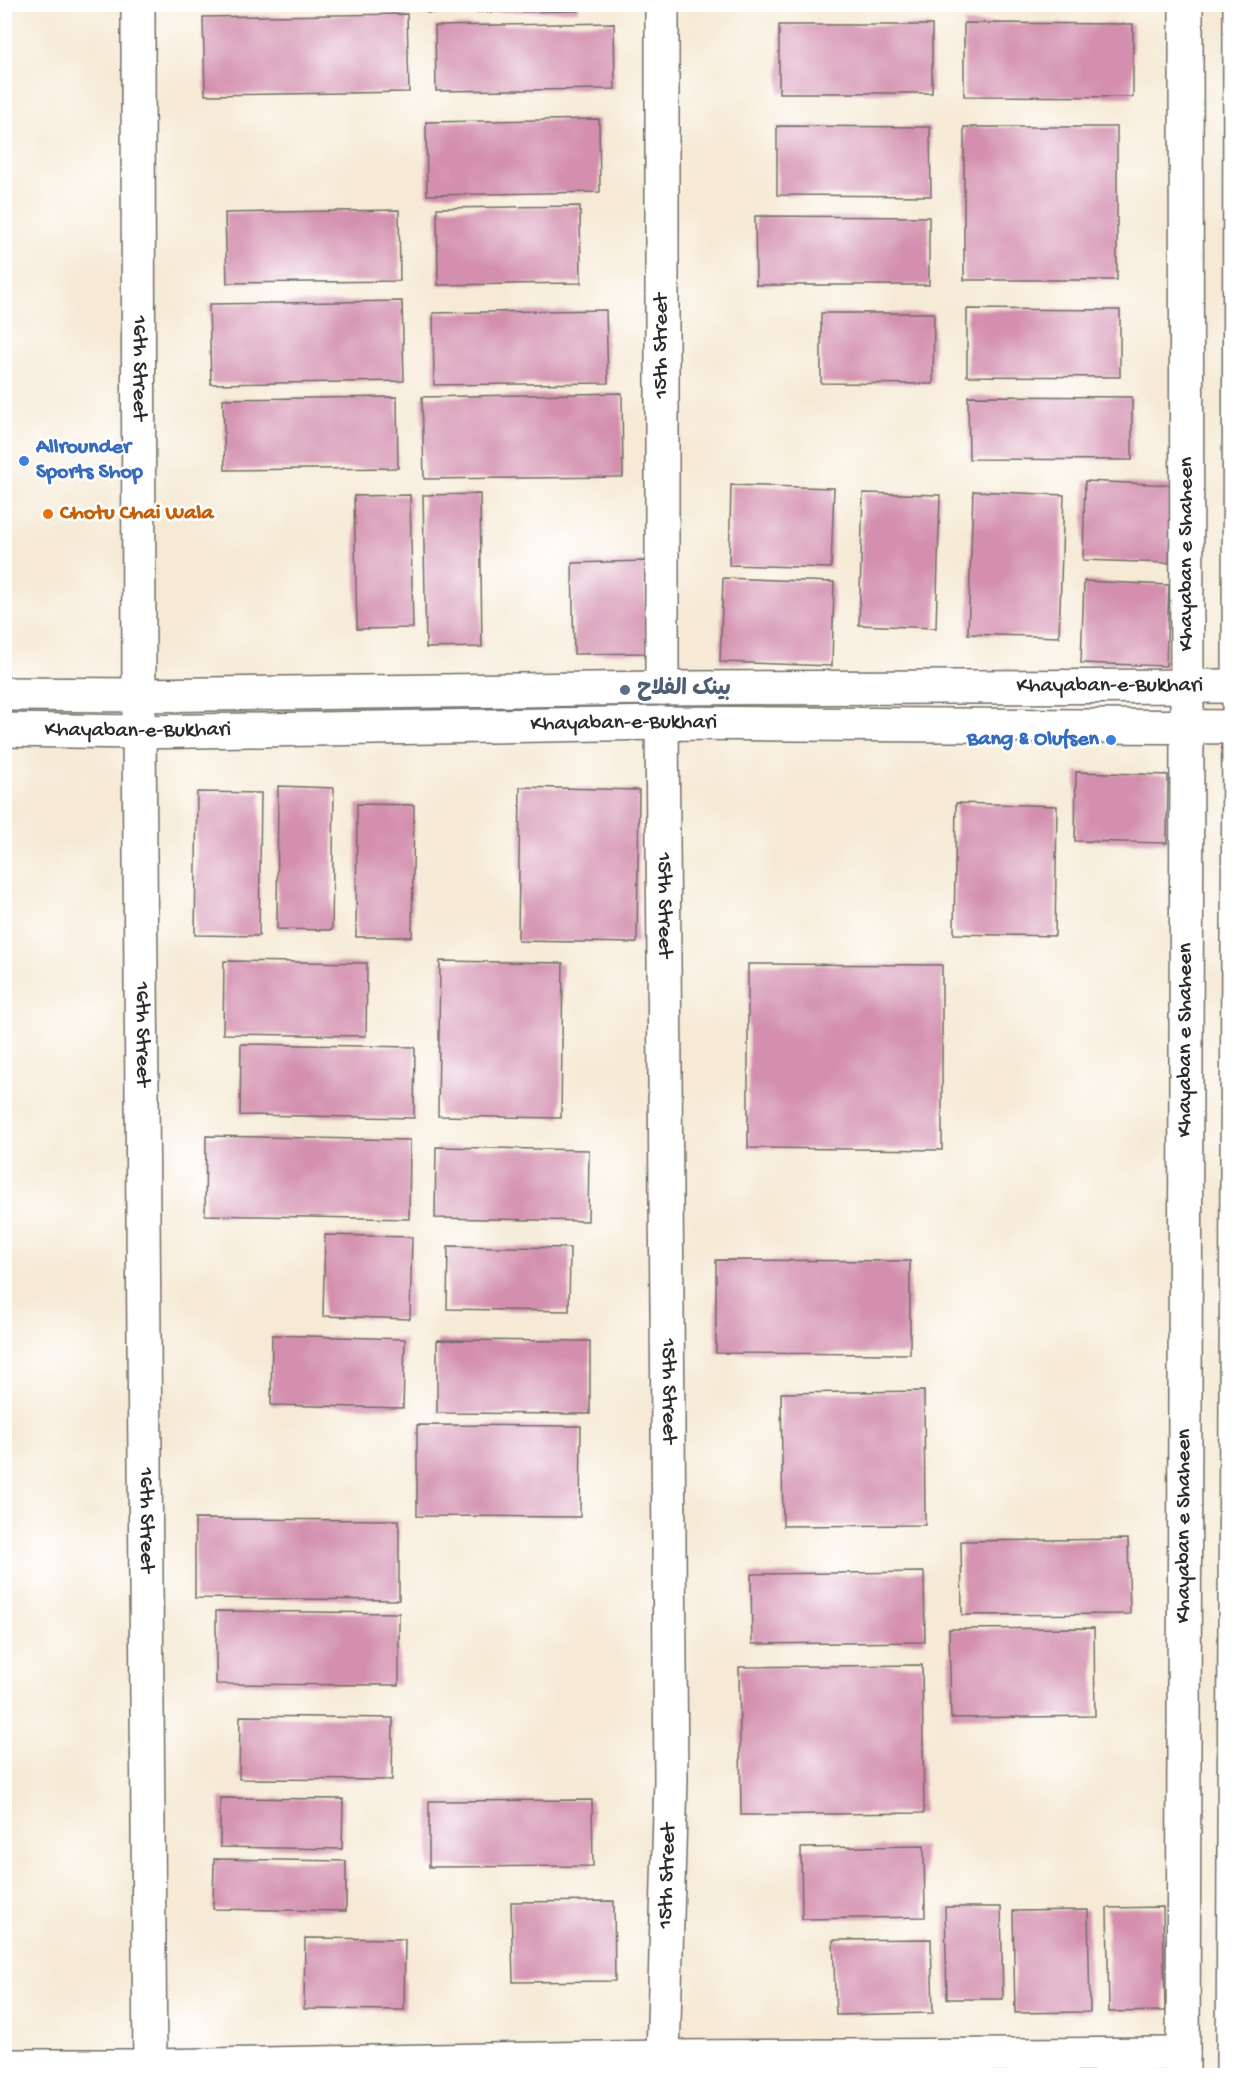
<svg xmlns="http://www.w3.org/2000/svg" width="1248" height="2080" viewBox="0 0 1248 2080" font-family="'Gochi Hand','Playpen Sans Arabic',sans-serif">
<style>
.building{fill:#d38fad}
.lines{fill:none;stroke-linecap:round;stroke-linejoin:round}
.minor-casing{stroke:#726e67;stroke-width:36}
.tertiary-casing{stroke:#726e67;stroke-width:36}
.secondary-casing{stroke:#726e67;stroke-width:36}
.minor{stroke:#fff;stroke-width:33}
.tertiary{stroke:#fff;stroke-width:33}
.secondary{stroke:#fff;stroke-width:33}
.shop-dot{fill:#3f7fe0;stroke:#fff;stroke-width:2}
.food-dot{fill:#e8710a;stroke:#fff;stroke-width:2}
.service-dot{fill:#5c6f8a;stroke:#fff;stroke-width:2}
.labels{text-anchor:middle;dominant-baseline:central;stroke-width:5;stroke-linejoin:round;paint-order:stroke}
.street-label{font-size:22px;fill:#2b2b2b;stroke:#fff}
.shop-label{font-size:22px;font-weight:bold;fill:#366cbe;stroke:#fff;text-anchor:start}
.food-label{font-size:22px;font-weight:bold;fill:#c56008;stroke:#fff;text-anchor:start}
.service-label{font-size:22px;font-weight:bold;fill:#4e5e75;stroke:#fff;text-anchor:start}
</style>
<rect width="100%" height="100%" fill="#fff"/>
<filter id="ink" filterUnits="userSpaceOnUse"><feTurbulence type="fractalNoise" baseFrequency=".0167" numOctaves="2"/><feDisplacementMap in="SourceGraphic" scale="12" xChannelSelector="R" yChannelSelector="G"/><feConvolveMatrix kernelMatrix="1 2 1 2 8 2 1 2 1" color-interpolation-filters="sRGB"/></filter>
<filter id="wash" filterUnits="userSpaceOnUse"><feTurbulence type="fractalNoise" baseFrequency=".008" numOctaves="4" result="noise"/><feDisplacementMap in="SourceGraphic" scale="24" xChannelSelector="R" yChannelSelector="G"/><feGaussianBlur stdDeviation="1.35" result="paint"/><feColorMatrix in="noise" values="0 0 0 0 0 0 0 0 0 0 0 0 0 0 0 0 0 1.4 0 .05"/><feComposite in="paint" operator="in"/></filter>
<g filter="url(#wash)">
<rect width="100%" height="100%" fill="#f6ead6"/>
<g id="blocks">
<!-- building -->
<path class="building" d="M426,4H579V11L427,13Z
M1081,4H1124V7H1081Z
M407,14L409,92L205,95L203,17Z
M614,23L615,89L436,91L435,26Z
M964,23L1133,24V97L964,96Z
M779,25H932V93H779Z
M599,119L600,192L427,195L426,122Z
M777,126L930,127L931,196L777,195Z
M964,127H1117V280H964Z
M580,206L581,283L438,285L437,208Z
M399,210L400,281L227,283L225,213Z
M755,216L929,217V285H756Z
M402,301L404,381L211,384L209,304Z
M967,309L1120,310V377L967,376Z
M606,310L608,383L434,385L433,313Z
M821,313H934L933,384L821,383Z
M622,393L623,477L424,479L422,397Z
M968,396L1132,397V460L969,459Z
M397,397L398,468L225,470L223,399Z
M1085,481L1171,485L1169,563L1083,560Z
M731,485L834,488L831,568L729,565Z
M973,491L1064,495L1059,637L968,634Z
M863,493L940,495L936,628L859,625Z
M480,494L482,647L426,648L423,495Z
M410,495L413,628L357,629L354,496Z
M645,561L647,653L574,654L572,563Z
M723,578L834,582L832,666L720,662Z
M1084,581L1169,585L1166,666L1081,663Z
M1076,772L1168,775L1167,843L1075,841Z
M278,786L334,788L332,930L277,929Z
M520,787L639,790L637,943L518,941Z
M197,792L261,793L259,936L195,935Z
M956,803L1057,806L1055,936L954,934Z
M357,804L414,805L412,937H356Z
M224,961L367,963L366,1036L223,1034Z
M440,961L563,963L561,1118L438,1116Z
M748,964L942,965V1150L748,1148Z
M241,1044L415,1047L414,1118L240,1115Z
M206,1136L410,1140L409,1219L205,1215Z
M436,1147L589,1150L588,1221L435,1218Z
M325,1235L412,1237L410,1319L323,1316Z
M448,1246L570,1248L569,1311L447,1309Z
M716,1260L910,1261V1354L716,1353Z
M272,1335L405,1339L403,1408L271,1405Z
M437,1340L590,1341V1414L437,1413Z
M924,1391L925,1525L783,1526L781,1393Z
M417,1425L581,1426L580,1517L417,1516Z
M195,1519L399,1520V1600L195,1598Z
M1128,1539L1130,1614L962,1615L961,1541Z
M924,1572L925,1642L752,1644L751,1574Z
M216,1611L399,1613V1685L216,1684Z
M1094,1628L1095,1716L951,1718L949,1629Z
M922,1665L924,1813L741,1815L739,1667Z
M240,1716L393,1718L392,1780L239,1779Z
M220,1798L343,1799L342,1849L220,1847Z
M592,1800L593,1866L429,1867V1801Z
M924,1846L925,1917L802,1919L801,1848Z
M214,1859L346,1861V1911L213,1909Z
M614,1901L615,1981L513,1982L511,1902Z
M945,1907H1001L1003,1999H947Z
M1163,1907L1165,2011L1109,2012L1107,1908Z
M1088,1910L1090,2012L1015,2013L1013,1911Z
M305,1938L405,1939L404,2010L304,2009Z
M931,1939L933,2013L836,2015L833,1940Z"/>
</g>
</g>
<g filter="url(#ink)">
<use href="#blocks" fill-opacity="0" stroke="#726e67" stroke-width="1.5"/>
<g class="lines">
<!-- minor casing -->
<g class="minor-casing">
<g id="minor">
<path id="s1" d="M138,4L139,732L150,2066"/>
<path d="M662,688V4"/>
<path id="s2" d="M662,723L671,1779L663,2057"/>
</g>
</g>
<!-- tertiary casing -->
<g class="tertiary-casing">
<g id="tertiary">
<path id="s3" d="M4,694L140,695L662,688L1244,686"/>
<path id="s4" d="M4,730L139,732L662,723L1244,727"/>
<path d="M4,2066H150L663,2057L1183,2054"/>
</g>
</g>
<!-- secondary casing -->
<g class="secondary-casing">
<g id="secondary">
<path id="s5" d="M1183,2076L1187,727L1186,4"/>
<path d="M1233,2076L1239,727L1240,4"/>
</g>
</g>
<!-- minor -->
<use href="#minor" class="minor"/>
<!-- tertiary -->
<use href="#tertiary" class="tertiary"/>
<!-- secondary -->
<use href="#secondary" class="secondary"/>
</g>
</g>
<!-- markers -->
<g class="shop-dot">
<circle cx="24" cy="461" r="6"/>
<circle cx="1111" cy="740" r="6"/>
</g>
<circle class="food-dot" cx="48" cy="514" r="6"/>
<circle class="service-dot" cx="625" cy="690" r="6"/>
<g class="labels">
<!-- street labels -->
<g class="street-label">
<text transform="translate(662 346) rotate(-90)">15th Street</text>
<text stroke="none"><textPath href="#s1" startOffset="364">16th Street</textPath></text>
<text transform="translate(1187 554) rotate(-90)">Khayaban e Shaheen</text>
<text stroke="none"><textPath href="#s3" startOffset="1106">Khayaban-e-Bukhari</textPath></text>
<text stroke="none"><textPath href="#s4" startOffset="620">Khayaban-e-Bukhari</textPath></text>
<text stroke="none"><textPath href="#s4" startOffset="134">Khayaban-e-Bukhari</textPath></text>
<text stroke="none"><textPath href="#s2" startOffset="182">15th Street</textPath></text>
<text stroke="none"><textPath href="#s1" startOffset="1030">16th Street</textPath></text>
<text stroke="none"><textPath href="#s5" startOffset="1036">Khayaban e Shaheen</textPath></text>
<text stroke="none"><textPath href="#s2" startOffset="668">15th Street</textPath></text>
<text stroke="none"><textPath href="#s1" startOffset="1516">16th Street</textPath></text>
<text stroke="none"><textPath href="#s5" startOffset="550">Khayaban e Shaheen</textPath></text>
<text transform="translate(668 1876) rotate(-88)">15th Street</text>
</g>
<!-- shop labels -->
<g class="shop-label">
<text x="36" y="448">Allrounder<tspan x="36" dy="25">Sports Shop</tspan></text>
<text x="1099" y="740" text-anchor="end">Bang &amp; Olufsen</text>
</g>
<!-- food labels -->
<g class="food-label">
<text x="60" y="514">Chotu Chai Wala</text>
</g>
<!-- service labels -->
<g class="service-label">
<text x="637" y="690">بینک الفلاح</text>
</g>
</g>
<!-- margin -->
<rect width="1248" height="2080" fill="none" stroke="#fff" stroke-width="24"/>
</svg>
